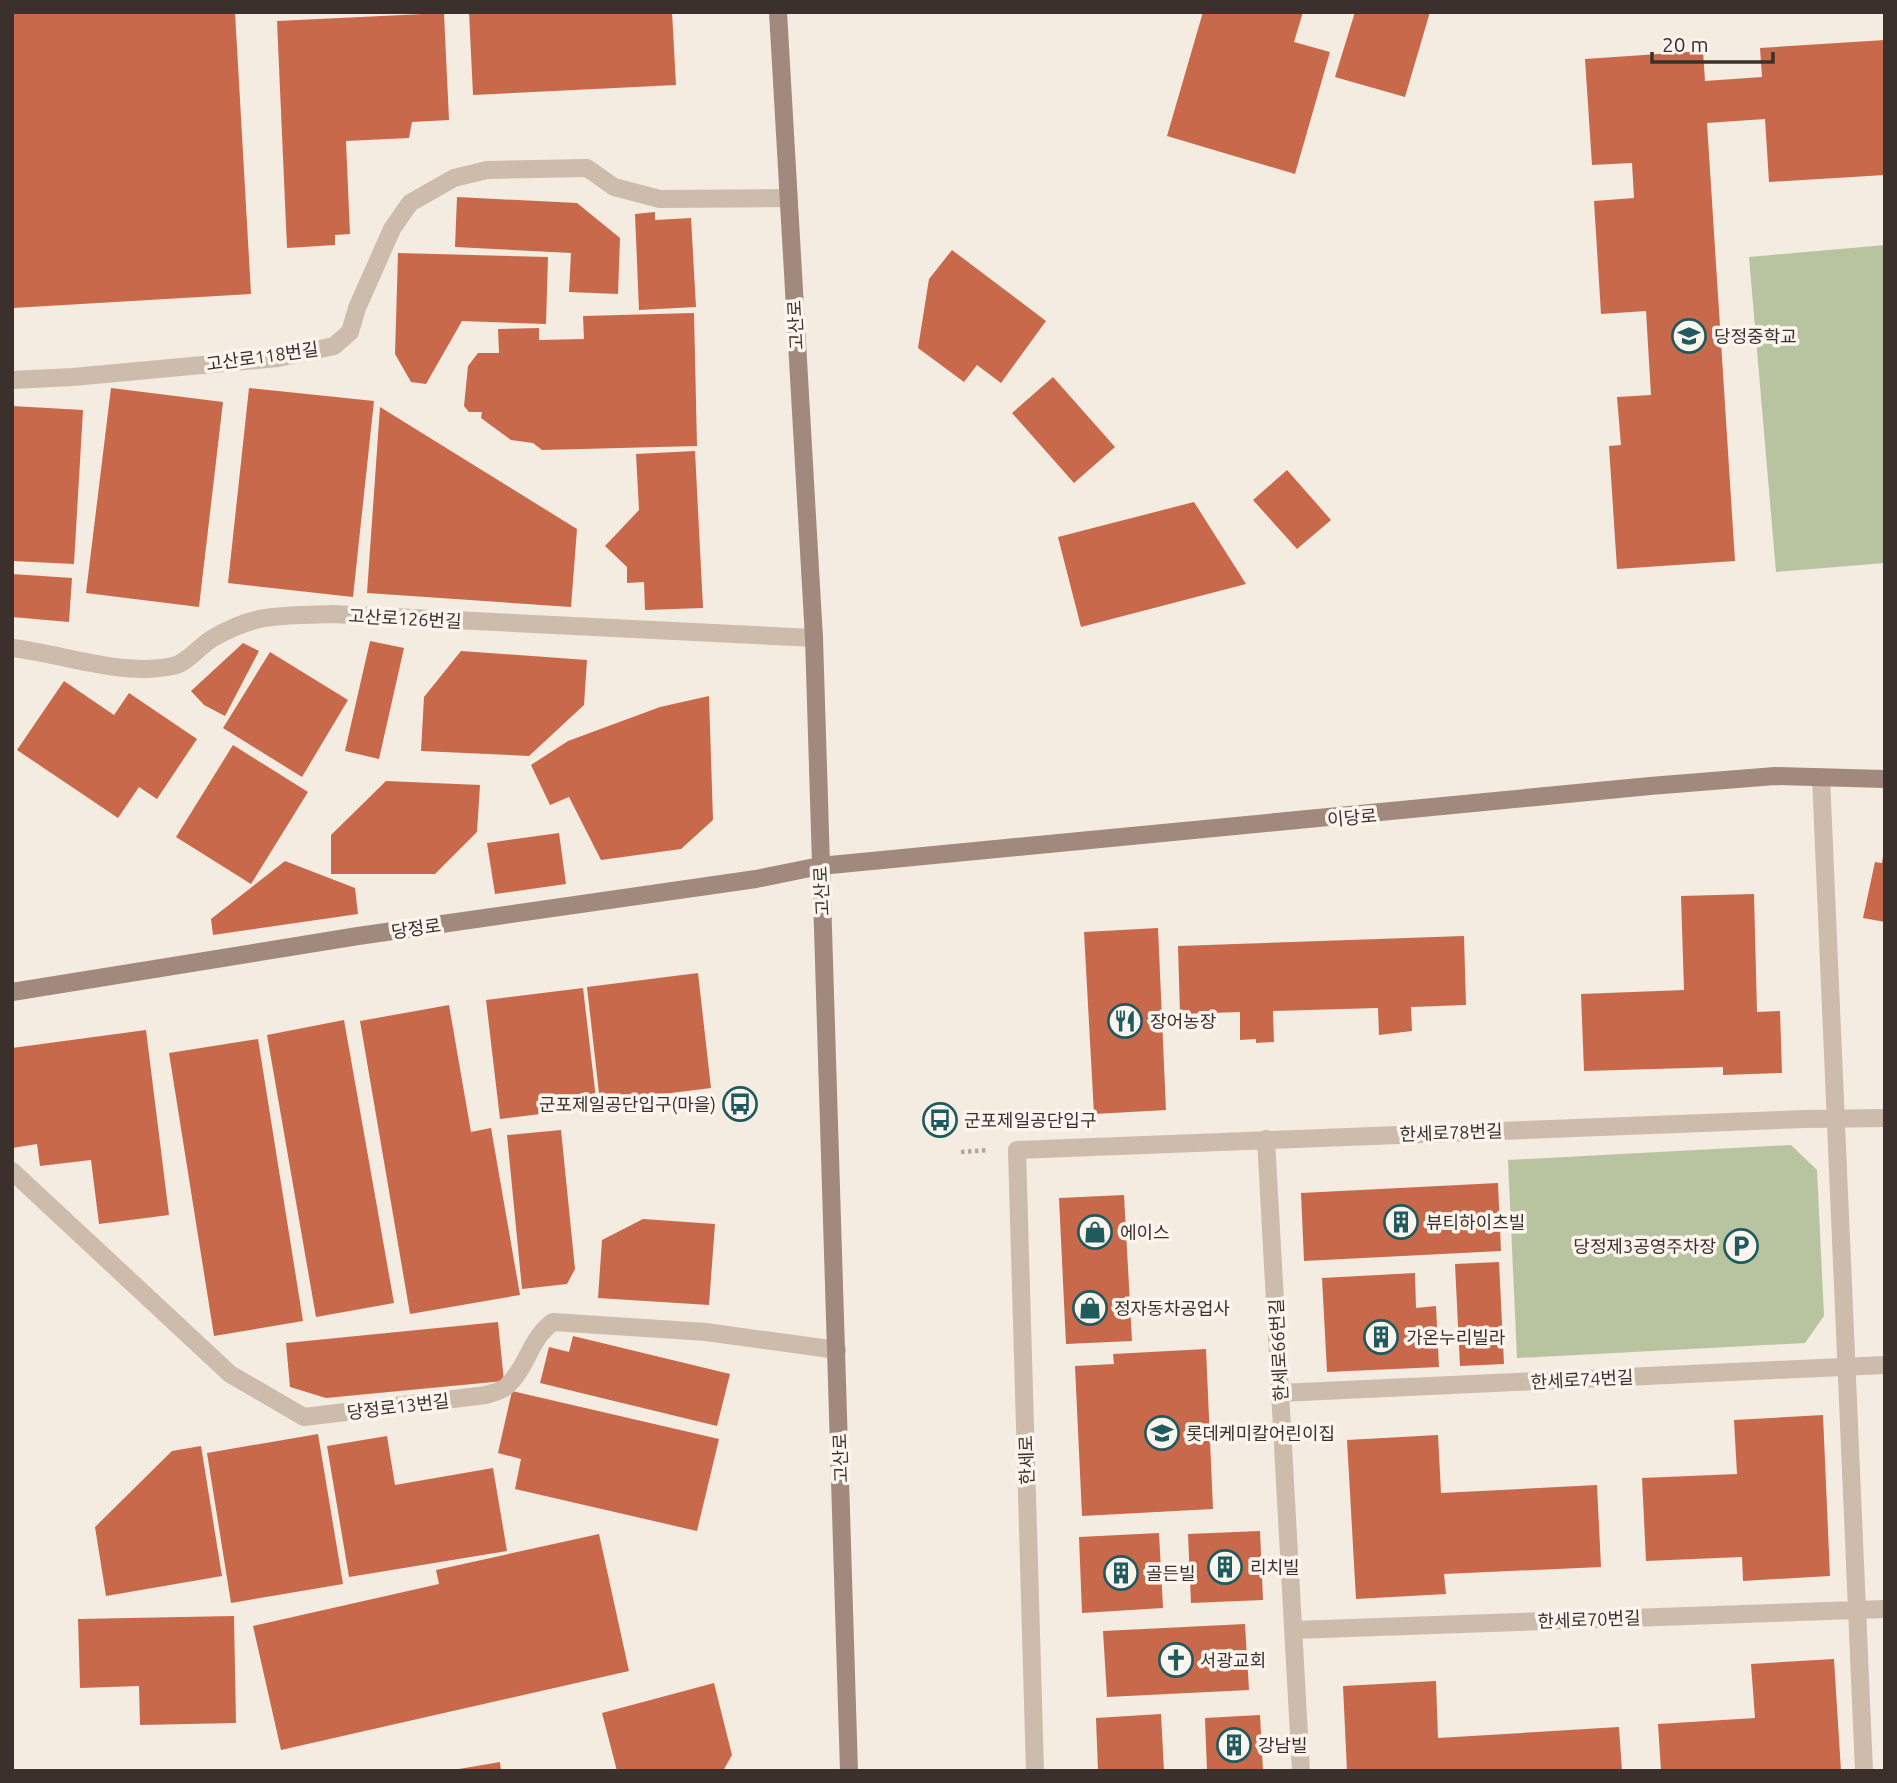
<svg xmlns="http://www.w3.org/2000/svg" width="1897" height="1783" viewBox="0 0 1897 1783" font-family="Ubuntu,'Noto Sans KR',sans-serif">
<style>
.green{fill:#b8c4a0}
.building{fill:#c8694b}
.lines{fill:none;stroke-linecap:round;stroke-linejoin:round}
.path{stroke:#b9a596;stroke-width:4.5;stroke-dasharray:3.5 3.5;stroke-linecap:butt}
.lane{stroke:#cdbbac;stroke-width:18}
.street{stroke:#cdbbac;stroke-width:18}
.secondary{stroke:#a18a7d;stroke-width:18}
.labels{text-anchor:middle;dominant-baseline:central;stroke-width:7;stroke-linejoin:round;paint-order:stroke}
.street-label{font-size:18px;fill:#3b302b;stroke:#fbf5ee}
.poi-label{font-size:18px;fill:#3b302b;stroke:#fbf5ee;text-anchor:start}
</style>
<rect width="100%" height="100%" fill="#f4ebe1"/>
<!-- green -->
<path class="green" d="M1885,245V563L1776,572L1749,257Z
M1791,1145L1817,1170L1824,1316L1805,1343L1517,1358L1508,1160Z"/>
<!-- building -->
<path class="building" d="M12,12H235L251,294L13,308Z
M469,12H672L676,85L473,95Z
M1203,12H1303L1294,42L1330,52L1295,174L1167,136Z
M1355,12H1430L1405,97L1335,77Z
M444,13L449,120L412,122L409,138L346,141L350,234L335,235V245L287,248L277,21Z
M1885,40V175L1769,182L1765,119L1707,123L1735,561L1617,569L1609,446L1621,445L1617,397L1651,395L1646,311L1601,314L1594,201L1634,198L1632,163L1592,165L1585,59L1703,51L1705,81L1762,77L1760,48Z
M457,197L577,203L620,238L618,294L569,292L571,253L455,247Z
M655,212V220L691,218L696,307L639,310L635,214Z
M952,250L1046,321L1001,383L977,365L964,382L918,348L929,279Z
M398,253L548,257L546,324L462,321L426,384L411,382L395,354Z
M694,313L697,446L542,450L533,443L511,440L481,418L482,412H469L464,406L468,366L478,353H499L498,329L539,328V340L584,339L583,316Z
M1053,377L1115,447L1074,483L1012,413Z
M111,388L223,402L199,607L86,593Z
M249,388L374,401L353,597L228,583Z
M12,406L83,410L74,564L12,561Z
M380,407L577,529L571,607L367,593Z
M695,451L703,608L645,610L644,582L627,583V567L605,546L639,510L636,454Z
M1287,470L1331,520L1297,549L1253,500Z
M1194,502L1246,584L1081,627L1058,537Z
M12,574L72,578L69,622L12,617Z
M370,641L404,648L379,759L345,751Z
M243,643L259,651L225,716L204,705L191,691Z
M461,651L587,660L584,705L529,756L421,751L424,697Z
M270,652L348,700L302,777L223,728Z
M64,681L114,715L129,693L197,739L157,799L139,787L118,818L17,750Z
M709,696L713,820L681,849L601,860L569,797L550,805L531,765L568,741L660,707Z
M233,745L308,792L251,884L176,837Z
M386,781L480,785L477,832L435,874H331V835Z
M559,833L566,884L495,894L487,843Z
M1883,856H1885V922L1863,918L1875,862L1882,863Z
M285,861L355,888L358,914L213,935L211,919Z
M1754,894L1757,1012L1780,1011L1782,1073L1723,1075V1067L1584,1071L1581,994L1684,990L1681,896Z
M1158,928L1166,1110L1094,1114L1084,932Z
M1464,936L1466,1005L1411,1007L1412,1031L1379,1035L1378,1008L1273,1011L1274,1042L1256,1043V1039L1240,1040V1012L1180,1014L1178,946Z
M698,973L711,1088L600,1102L587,987Z
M583,988L597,1107L500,1119L486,1000Z
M449,1005L471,1132L491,1128L520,1295L410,1314L360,1021Z
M344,1020L394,1303L316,1317L267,1035Z
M146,1030L169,1215L99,1224L91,1160L40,1166L37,1144L12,1148V1048Z
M258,1039L303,1321L214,1336L169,1053Z
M561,1130L575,1269L567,1284L522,1289L507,1135Z
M1498,1183L1501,1251L1304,1261L1301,1193Z
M1124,1195L1132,1341L1066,1344L1059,1198Z
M643,1219L715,1224L709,1305L598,1298L602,1240Z
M1499,1262L1504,1364L1460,1366L1455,1264Z
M1415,1273L1416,1308L1436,1306L1439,1367L1327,1372L1322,1278Z
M498,1322L504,1381L326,1398L290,1387L286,1343Z
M573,1336L730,1374L717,1426L540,1383L549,1347L569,1352Z
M1206,1349L1213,1509L1082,1516L1075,1366L1114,1364L1113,1354Z
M512,1391L719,1439L697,1531L515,1489L521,1459L498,1453Z
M1823,1415L1830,1576L1743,1581L1742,1557L1646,1561L1642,1478L1737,1474L1734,1420Z
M318,1434L343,1584L231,1603L207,1453Z
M1438,1435L1441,1493L1597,1485L1601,1567L1444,1574L1446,1594L1356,1599L1347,1440Z
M387,1436L395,1485L493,1468L507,1551L349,1577L327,1446Z
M201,1446L222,1576L106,1596L95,1527L172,1451Z
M1260,1531L1263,1600L1191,1603L1188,1534Z
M1159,1533L1163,1608L1082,1613L1079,1537Z
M599,1534L629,1671L281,1750L253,1626L439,1584L436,1570Z
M234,1616L236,1723L140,1725L139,1686L80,1688L78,1619Z
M1245,1624L1249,1690L1107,1697L1103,1631Z
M1834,1659L1841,1771H1661L1658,1724L1755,1718L1751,1664Z
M1436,1681L1438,1738L1619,1727L1622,1771H1347L1343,1686Z
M714,1683L732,1755L723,1771H617L602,1713Z
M1161,1714L1164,1771H1098L1096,1718Z
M1260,1715L1263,1771H1207L1205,1718Z
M500,1762L501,1771H459V1769Z"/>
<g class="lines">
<!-- path -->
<path class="path" d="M961,1152L988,1150"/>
<!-- lane -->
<path class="lane" d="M12,380L73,377L278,358L334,346L350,332L357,308L392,229L410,203L454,178L487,170L587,168L614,187L660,199L787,198
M12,648C64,654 121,677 173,666C188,663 199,646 213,638C258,612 282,616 332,614L814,638
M12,1171L230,1374L304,1417L486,1395C492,1393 502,1391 507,1386C527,1368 530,1338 553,1322L706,1332L837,1350"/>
<!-- street -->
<path class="street" d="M1821,777L1864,1771
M1266,1139L1301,1771
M1280,1393L1885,1365
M1294,1630L1885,1609
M1035,1771L1017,1150L1804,1119L1885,1118"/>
<!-- secondary -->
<path class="secondary" d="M778,12L814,638L849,1771
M12,992L358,936L756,879L820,866L1650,786L1775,776L1885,779"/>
</g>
<!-- icons -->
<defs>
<g id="school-ring" transform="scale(1.75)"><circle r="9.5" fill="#fbf5ee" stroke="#1f5a5e" stroke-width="1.5"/><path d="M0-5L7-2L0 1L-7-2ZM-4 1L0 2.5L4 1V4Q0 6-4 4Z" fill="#1f5a5e"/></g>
<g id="restaurant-ring" transform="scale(1.75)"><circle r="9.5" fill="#fbf5ee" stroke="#1f5a5e" stroke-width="1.5"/><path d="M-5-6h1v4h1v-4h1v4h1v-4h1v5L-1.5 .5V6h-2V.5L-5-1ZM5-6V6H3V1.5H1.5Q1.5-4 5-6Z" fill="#1f5a5e"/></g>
<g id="bus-ring" transform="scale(1.75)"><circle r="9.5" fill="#fbf5ee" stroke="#1f5a5e" stroke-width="1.5"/><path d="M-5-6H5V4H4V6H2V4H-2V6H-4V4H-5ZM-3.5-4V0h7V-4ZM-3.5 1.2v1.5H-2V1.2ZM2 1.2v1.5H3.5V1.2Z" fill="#1f5a5e"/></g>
<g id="building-ring" transform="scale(1.75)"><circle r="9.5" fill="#fbf5ee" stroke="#1f5a5e" stroke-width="1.5"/><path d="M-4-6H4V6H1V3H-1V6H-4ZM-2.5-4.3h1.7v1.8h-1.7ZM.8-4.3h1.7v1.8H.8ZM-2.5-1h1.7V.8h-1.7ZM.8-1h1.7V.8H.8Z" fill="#1f5a5e"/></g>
<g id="shop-ring" transform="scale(1.75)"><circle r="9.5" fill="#fbf5ee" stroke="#1f5a5e" stroke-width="1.5"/><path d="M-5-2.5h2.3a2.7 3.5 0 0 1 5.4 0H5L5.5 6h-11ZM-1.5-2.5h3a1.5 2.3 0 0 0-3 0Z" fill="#1f5a5e"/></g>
<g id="parking-ring" transform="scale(1.75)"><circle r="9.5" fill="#fbf5ee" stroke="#1f5a5e" stroke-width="1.5"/><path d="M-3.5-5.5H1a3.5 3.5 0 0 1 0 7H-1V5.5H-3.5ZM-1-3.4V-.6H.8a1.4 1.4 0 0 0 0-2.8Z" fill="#1f5a5e"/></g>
<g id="church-ring" transform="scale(1.75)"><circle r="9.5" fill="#fbf5ee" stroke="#1f5a5e" stroke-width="1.5"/><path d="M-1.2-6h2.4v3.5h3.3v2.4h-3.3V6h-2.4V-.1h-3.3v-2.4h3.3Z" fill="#1f5a5e"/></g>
</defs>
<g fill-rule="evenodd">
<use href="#school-ring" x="1689" y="336"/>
<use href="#restaurant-ring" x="1125" y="1021"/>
<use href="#bus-ring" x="740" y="1104"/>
<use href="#bus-ring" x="940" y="1120"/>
<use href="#building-ring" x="1401" y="1222"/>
<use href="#shop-ring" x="1095" y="1232"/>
<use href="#parking-ring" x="1741" y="1246"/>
<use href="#shop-ring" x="1090" y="1308"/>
<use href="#building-ring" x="1381" y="1337"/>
<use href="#school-ring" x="1162" y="1433"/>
<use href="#building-ring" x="1225" y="1567"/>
<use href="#building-ring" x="1121" y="1573"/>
<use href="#church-ring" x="1176" y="1660"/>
<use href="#building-ring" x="1234" y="1745"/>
</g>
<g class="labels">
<!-- street labels -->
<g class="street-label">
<text transform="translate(795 325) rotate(-93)">고산로</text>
<text transform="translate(262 356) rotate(-8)">고산로118번길</text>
<text transform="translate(405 618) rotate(3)">고산로126번길</text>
<text transform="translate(1352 817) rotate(-5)">이당로</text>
<text transform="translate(821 891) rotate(-93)">고산로</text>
<text transform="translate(416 928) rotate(-8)">당정로</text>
<text transform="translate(1451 1132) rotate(-2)">한세로78번길</text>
<text transform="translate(1278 1350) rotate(-93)">한세로66번길</text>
<text transform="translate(1582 1379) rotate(-3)">한세로74번길</text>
<text transform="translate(398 1406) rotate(-7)">당정로13번길</text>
<text transform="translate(840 1458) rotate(-92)">고산로</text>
<text transform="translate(1026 1460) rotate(-92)">한세로</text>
<text transform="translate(1589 1619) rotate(-2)">한세로70번길</text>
</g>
<!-- poi labels -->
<g class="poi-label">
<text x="1714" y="336">당정중학교</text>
<text x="1150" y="1021">장어농장</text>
<text x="716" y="1104" text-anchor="end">군포제일공단입구(마을)</text>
<text x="964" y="1120">군포제일공단입구</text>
<text x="1426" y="1222">뷰티하이츠빌</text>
<text x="1120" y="1232">에이스</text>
<text x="1716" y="1246" text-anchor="end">당정제3공영주차장</text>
<text x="1114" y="1308">정자동차공업사</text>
<text x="1406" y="1337">가온누리빌라</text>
<text x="1186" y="1433">롯데케미칼어린이집</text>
<text x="1250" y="1567">리치빌</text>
<text x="1146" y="1573">골든빌</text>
<text x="1200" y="1660">서광교회</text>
<text x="1258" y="1745">강남빌</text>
</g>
</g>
<!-- border -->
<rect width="1897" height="1783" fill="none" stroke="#3b302b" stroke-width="28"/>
<!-- scale -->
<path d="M1652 52v10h121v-10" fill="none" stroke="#3b302b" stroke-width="3.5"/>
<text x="1662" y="52" font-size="21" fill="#3b302b" stroke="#fbf5ee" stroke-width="5" paint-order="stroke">20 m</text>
</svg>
